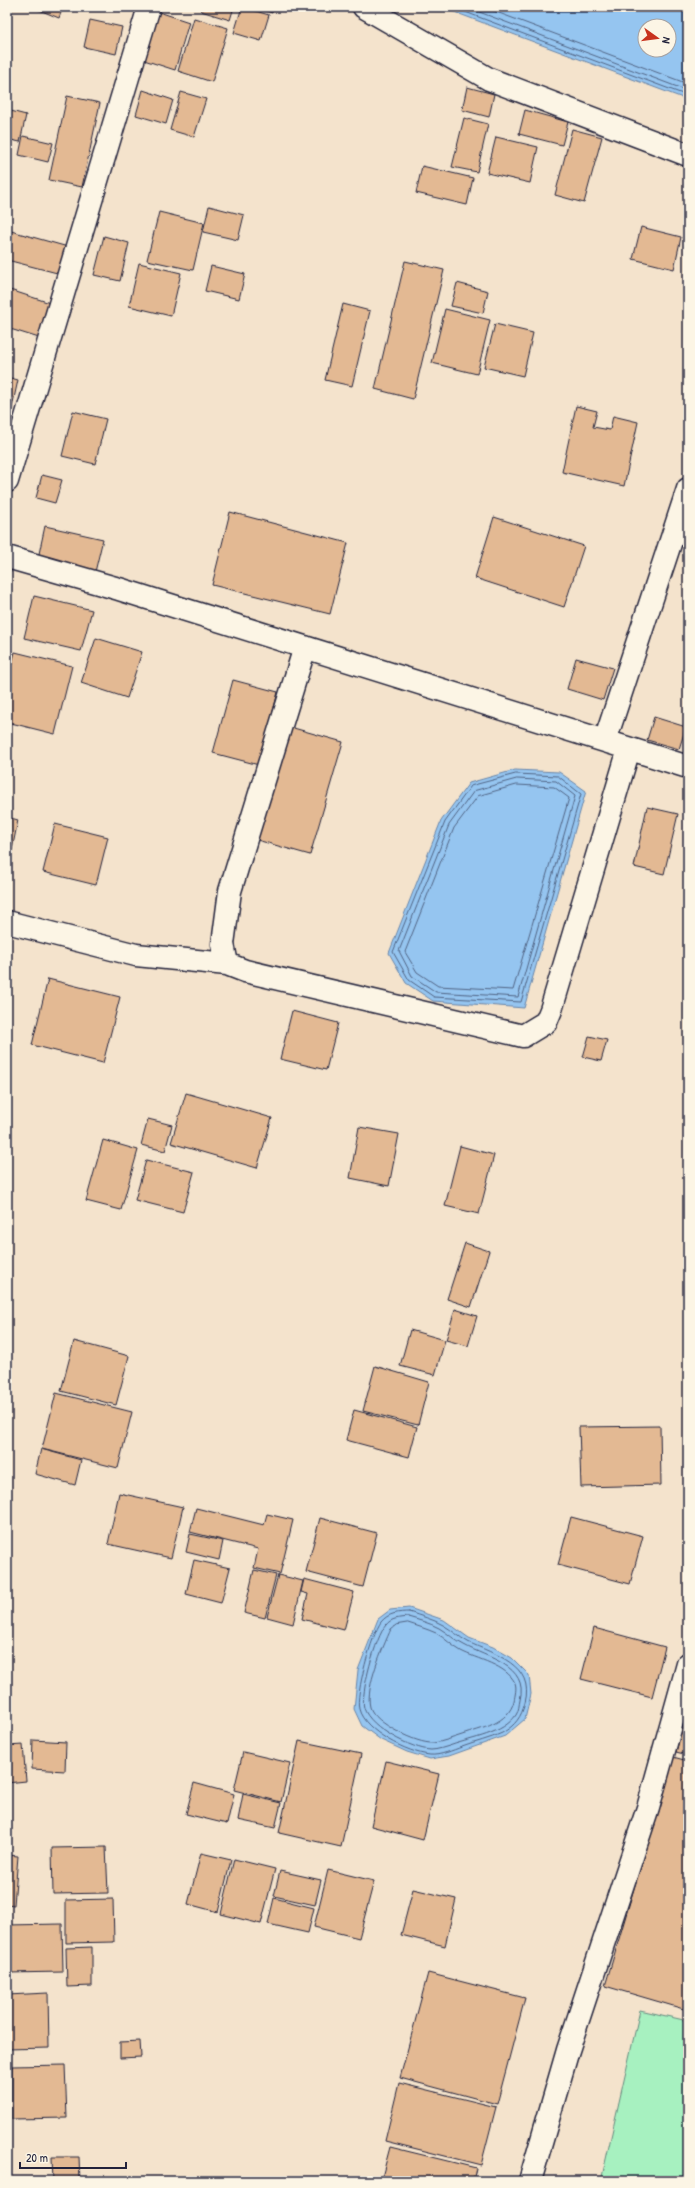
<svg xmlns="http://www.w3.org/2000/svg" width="695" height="2188" viewBox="0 0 695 2188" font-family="'Patrick Hand',sans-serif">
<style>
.green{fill:#a7f1c0;stroke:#648a7e}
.water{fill:#95c5f0;stroke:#6784a8;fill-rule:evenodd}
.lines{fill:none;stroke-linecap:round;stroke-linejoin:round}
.shore{stroke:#506383;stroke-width:1}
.building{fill:#e3b993;stroke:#22223b}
.street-casing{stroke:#22223b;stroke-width:25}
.street{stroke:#fcf5e5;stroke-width:22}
</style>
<rect width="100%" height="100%" fill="#f4e3cc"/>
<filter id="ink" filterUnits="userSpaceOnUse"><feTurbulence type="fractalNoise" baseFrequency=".025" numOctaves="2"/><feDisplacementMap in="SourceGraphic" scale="8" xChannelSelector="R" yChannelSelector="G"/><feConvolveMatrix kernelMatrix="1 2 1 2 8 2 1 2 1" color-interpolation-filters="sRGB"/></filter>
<g filter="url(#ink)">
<!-- green -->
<path class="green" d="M640,2010L688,2021V2181H601Z"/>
<!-- water -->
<path class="water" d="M441,7H688V100ZM645,26H669V50H645Z
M515,770L559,772L586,791L524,1008L433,1001L406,983L389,953L441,821L469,783Z
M409,1608L444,1620L469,1638L493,1647L512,1658L529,1675L531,1694L525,1719L505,1736L449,1756L430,1759L407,1752L381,1740L362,1726L354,1709L358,1670L378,1619L390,1610Z"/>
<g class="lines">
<!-- shore -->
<path class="shore" d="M452,7L688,96
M466,7L688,91
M483,7L688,84
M516,774L558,776L581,794L521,1002L434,997L409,980L393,952L445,822L471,786Z
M517,779L556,781L575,796L518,997L436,992L412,976L399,951L449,825L474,791Z
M517,785L554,787L569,798L513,990L438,986L417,972L405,952L454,828L478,796Z
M409,1612C420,1616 433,1619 443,1625C452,1630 459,1637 468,1642C495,1655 535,1664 525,1703C521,1717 516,1725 502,1733C490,1739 475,1742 462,1747C453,1750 440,1756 430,1755C408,1753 364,1731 359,1709C355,1694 372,1634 381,1622C388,1613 399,1612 409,1612Z
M408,1617C418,1620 430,1623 439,1628C448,1633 455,1641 464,1645C487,1658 529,1665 520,1700C519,1704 519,1711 516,1715C503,1734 472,1738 452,1745C446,1747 437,1750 431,1750C412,1749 370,1728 364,1708C360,1694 376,1636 386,1625C391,1618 400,1618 408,1617Z
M408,1623C417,1626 427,1629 436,1633C445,1638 452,1646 461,1651C476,1659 507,1665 515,1683C517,1688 515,1695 514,1701C508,1724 482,1728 462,1735C452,1738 443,1742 433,1743C417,1744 374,1723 370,1707C365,1687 383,1647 391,1629L396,1625Z"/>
</g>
<!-- building -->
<path class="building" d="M32,7H63L59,18Z
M202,7H234L230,20L201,11Z
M242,7L269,15L261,41L234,33Z
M253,7H273L272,13Z
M159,12L189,22L175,70L144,60Z
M194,18L228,28L212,82L178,71Z
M90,20L122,27L116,54L84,47Z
M467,87L494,94L489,117L462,110Z
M143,90L173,100L166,124L136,115Z
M181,92L206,99L194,137L170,130Z
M67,96L100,103L82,187L49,180Z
M7,110L26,115L20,142L7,139Z
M525,110L568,122L562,145L519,134Z
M464,118L488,124L477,172L452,167Z
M572,129L602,137L584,203L555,195Z
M23,136L53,143L48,162L19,155Z
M496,137L538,147L530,183L487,173Z
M422,166L473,178L467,205L416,193Z
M209,206L244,215L238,240L203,232Z
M159,212L204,223L193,270L147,260Z
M641,227L681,237L674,269L633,259Z
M11,231L68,247L61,274L7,260V246Z
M104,236L129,243L120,281L94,275Z
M405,261L444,270L413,399L375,389Z
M139,263L181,273L171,316L129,306Z
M211,266L245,274L239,299L205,291Z
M457,283L488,291L483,313L451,306Z
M7,289L50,303L39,338L7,328Z
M343,304L370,311L352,386L325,380Z
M445,309L490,320L477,374L432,363Z
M495,324L533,333L523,376L484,367Z
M7,377L18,380L11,412L7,411Z
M576,406L597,411L593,427L610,430L613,416L638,422L624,486L562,472Z
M73,411L106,419L95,464L62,456Z
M42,475L62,480L55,503L36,498Z
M230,512L348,543L330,614L212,585Z
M494,517L584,546L564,607L475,578Z
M45,526L103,539L94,576L37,563Z
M34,596L92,610L81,651L24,638Z
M96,638L142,652L127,698L81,683Z
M15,652L72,666L55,734L7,722V682Z
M576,658L613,668L603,700L567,689Z
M233,680L278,692L259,765L213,753Z
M654,717L686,727L679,749L647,740Z
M290,727L343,742L310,855L257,840Z
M647,807L678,814L664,874L634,867Z
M7,817L18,820L10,860H7Z
M55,824L108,837L96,885L43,872Z
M48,979L120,997L103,1063L32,1045Z
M292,1011L338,1023L326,1070L280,1059Z
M589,1036L607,1040L601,1061L583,1057Z
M186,1093L272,1118L257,1168L171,1143Z
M148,1119L172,1125L165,1151L141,1145Z
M359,1127L399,1134L389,1186L350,1178Z
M103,1140L138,1150L121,1210L86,1201Z
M460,1146L494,1155L479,1214L445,1206Z
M146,1160L194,1172L183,1212L135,1200Z
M465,1243L489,1251L471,1307L447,1299Z
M455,1309L477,1316L468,1346L446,1340Z
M410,1330L445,1340L435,1375L400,1366Z
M74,1341L129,1356L116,1405L61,1391Z
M375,1366L429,1382L418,1425L363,1411Z
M56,1393L132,1412L118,1468L42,1449Z
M354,1410L417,1427L409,1457L346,1440Z
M660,1426L661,1485L581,1487L579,1427Z
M41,1449L81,1460L75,1485L35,1474Z
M119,1493L183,1507L171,1558L108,1544Z
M196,1508L264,1525L267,1514L293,1520L280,1574L254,1568L258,1549L190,1532Z
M571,1517L643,1536L630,1584L558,1565Z
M320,1518L377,1533L363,1587L306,1572Z
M190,1534L223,1541L219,1560L186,1552Z
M194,1560L230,1568L221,1603L186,1594Z
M254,1570L276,1575L265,1618L244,1613Z
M278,1575L303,1581L293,1624L267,1617Z
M304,1579L354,1592L344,1630L302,1619L308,1594L301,1592Z
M594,1628L665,1647L652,1697L581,1679Z
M684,1722L688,1723V1755L676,1752Z
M33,1740L66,1742L65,1771L32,1769Z
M299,1741L361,1754L341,1847L279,1833Z
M23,1745L26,1781L7,1783V1746Z
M243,1752L290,1763L281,1802L234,1790Z
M673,1757L688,1761L687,2010L605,1986Z
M386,1761L439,1774L423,1840L371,1826Z
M194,1783L234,1794L227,1824L186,1814Z
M243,1794L281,1803L275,1828L238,1820Z
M106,1847L108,1893L53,1894L52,1848Z
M201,1853L231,1860L218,1912L188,1904Z
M7,1855L18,1856L14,1905L7,1904Z
M234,1859L275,1869L261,1924L221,1914Z
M328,1870L374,1881L359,1938L314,1927Z
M280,1871L321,1880L315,1905L274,1896Z
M413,1889L456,1899L445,1946L401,1935Z
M274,1898L314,1908L308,1933L268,1924Z
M113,1899L114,1942L66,1943V1900Z
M62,1924L63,1972L7,1973V1925Z
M92,1947V1986L67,1987L66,1948Z
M428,1973L525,1998L497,2104L400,2078Z
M48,1993L49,2048L7,2049V1995Z
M140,2041L141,2057L120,2058V2042Z
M65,2065L67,2118L12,2119V2066Z
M399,2083L496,2107L481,2165L385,2141Z
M390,2147L476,2168L473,2181H381Z
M52,2157H79L80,2181H53Z"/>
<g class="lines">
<!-- street casing -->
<g class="street-casing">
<path id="street" d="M364,7L489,79L688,155
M7,481L149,7
M7,557L119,589L688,767
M305,647L230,891L223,944L227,964L245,971L523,1036L546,1022L551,1010L629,749
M605,741L688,489
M7,922L136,955L227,964
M530,2181L568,2050L648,1808L688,1664"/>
</g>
<!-- street -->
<use href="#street" class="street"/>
</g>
</g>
<!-- margin -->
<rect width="695" height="2188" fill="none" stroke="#fcf5e5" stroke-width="24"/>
<rect x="12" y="12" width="671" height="2164" fill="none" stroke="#22223b" stroke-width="1.5" filter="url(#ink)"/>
<!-- north arrow -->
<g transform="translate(657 38) rotate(104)"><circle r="19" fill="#fcf5e5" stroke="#a5a1a1"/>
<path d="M0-3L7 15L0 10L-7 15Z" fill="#c8321e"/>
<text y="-6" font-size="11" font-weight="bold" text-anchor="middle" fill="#22223b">N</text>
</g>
<!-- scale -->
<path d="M20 2162v6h106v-6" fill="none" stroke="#22223b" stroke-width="2"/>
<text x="26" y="2162" font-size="12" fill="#22223b" stroke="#fcf5e5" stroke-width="3" paint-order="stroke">20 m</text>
</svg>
